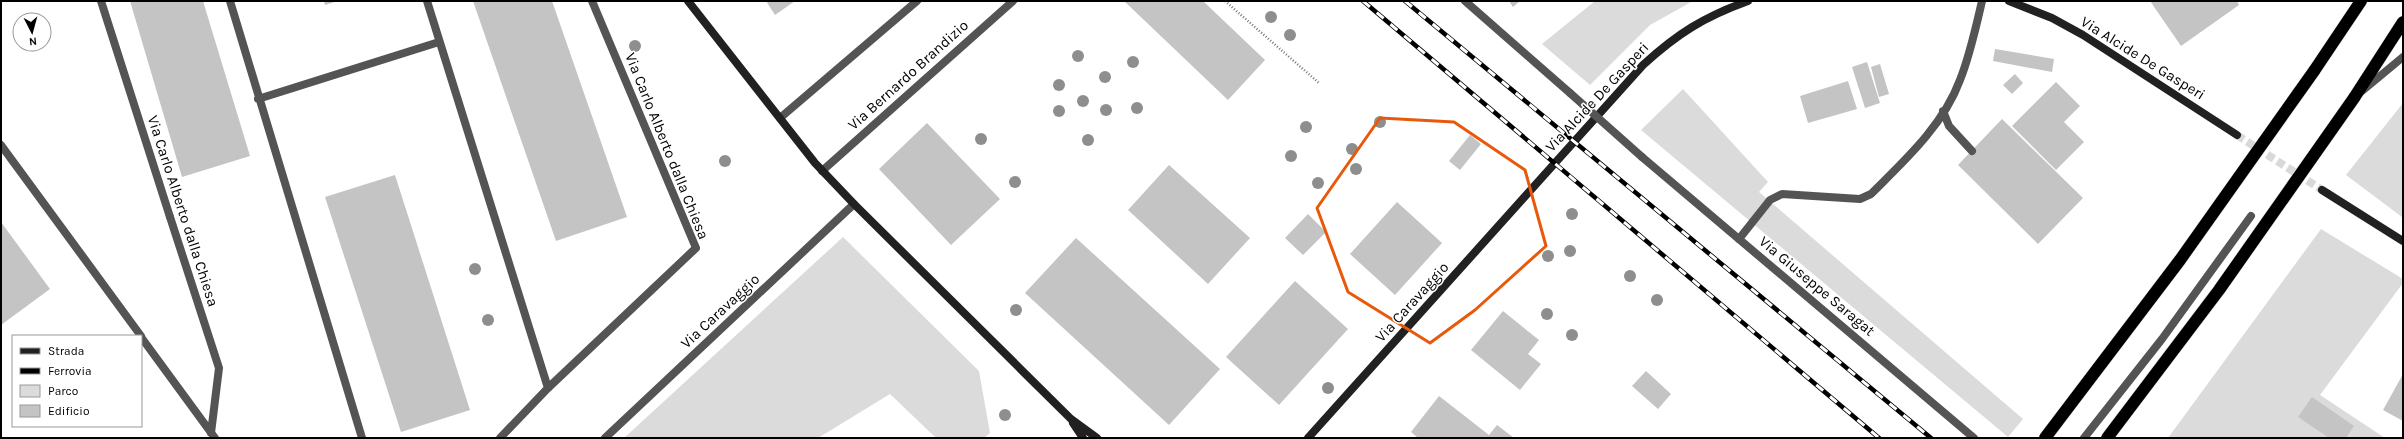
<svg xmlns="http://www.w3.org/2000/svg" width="2404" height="439" viewBox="0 0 2404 439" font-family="Karla,sans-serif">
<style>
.green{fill:#dbdbdb}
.building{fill:#c4c4c4}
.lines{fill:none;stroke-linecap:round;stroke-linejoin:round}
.secondary-tunnel{stroke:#d9d9d9;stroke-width:8;stroke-dasharray:8 4;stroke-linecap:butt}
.highway-casing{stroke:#dbdbdb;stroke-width:13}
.path{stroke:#767676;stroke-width:2.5;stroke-dasharray:1 2;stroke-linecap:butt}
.lane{stroke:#545454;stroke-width:8}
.street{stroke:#545454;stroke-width:8}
.secondary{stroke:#212121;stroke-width:8}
.highway{stroke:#000;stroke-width:12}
.rail-casing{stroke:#000;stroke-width:4.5}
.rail{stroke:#fff;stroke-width:3;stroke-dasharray:9;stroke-linecap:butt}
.highway-bridge-casing{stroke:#dbdbdb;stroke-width:13;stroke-linecap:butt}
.street-bridge{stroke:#545454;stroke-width:8}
.highway-bridge{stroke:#000;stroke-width:12}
.tree{fill:#8e8e8e}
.marked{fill:none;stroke:#e8590c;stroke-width:3;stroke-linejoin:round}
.labels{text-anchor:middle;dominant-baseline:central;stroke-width:3;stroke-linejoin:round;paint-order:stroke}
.street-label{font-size:15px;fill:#000;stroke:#fff}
</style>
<rect width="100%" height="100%" fill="#fff"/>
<!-- green -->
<path class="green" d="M1595,1H1693L1650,25L1590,85L1542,44Z
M1683,89L1768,182L1759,192L2023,419L2008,437L1641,130Z
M2403,103V216L2402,217L2346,175Z
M2321,229L2403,279V283L2320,395L2385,438H2168Z
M843,237L979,371L990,433L984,438H936L890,394L818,438H624Z"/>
<!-- building -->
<path class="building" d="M130,1H203L250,156L182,177Z
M324,1H338L325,5Z
M473,1H552L627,217L556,241Z
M766,1H795L775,15Z
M1124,1H1203L1265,60L1228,100Z
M1509,1H1520L1513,7Z
M2150,1H2237L2239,5L2181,46Z
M1995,49L2054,59L2052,72L1993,61Z
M1867,62L1880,103L1865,108L1852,67Z
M1880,64L1889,94L1879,97L1871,67Z
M2015,74L2023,83L2012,94L2003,85Z
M1848,81L1857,109L1808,123L1800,96Z
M2056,82L2080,106L2064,122L2084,142L2056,170L2012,126Z
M2002,119L2083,198L2038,244L1958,165Z
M927,123L1000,199L951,245L879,169Z
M1470,135L1481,144L1460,170L1449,161Z
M1169,165L1250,238L1208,284L1128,210Z
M395,175L470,410L401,432L325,197Z
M1397,202L1442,243L1395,295L1350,254Z
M1308,214L1326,232L1303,255L1285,238Z
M1,222L50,289L1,325Z
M1076,238L1220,369L1169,425L1025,293Z
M1295,281L1348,329L1279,405L1226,357Z
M1503,311L1539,340L1528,354L1541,364L1520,390L1471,350Z
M1646,371L1671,394L1658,409L1632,386Z
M2403,374V421L2383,410Z
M1439,396L1489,435L1497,425L1514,438H1418L1411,432Z
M2312,397L2354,426L2346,438H2329L2298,417Z"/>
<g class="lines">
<!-- secondary-tunnel -->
<path class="secondary-tunnel" d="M2237,135L2322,190"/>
<!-- highway casing -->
<g class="highway-casing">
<path id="highway" d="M2314,71L2361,1
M2354,98L2403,22"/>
</g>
<!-- path -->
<path class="path" d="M1225,1L1319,83"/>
<!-- lane -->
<path class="lane" d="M101,1L170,217
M230,1L362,438
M427,1L548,388
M2362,91L2403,57
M258,99L439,42
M1943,111L1949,126L1972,151
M780,118L917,1
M1739,239L1770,200L1782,194L1860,199L1871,194C1904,161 1943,126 1960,80C1970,55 1976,27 1982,1
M500,438L548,388L696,248L592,1
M2084,438L2162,339L2251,216"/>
<!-- street -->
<path class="street" d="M1465,1L1570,93
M1,145L141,336
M1642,157L1974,438
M822,171L1013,1
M170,217L219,368L211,433
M141,337L215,438
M605,438L854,204"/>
<!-- secondary -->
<path class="secondary" d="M688,1L815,163L854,204L1071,419L1097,438
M2009,1L2052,18L2083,35L2237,135
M2322,190L2403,241
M1073,423L1083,438
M1308,438L1643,65C1678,33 1704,17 1748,1"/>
<!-- highway -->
<use href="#highway" class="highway"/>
<!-- rail casing -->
<g class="rail-casing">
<path id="rail" d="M1363,1L1879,438
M1405,1L1931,438"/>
</g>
<!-- rail -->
<use href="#rail" class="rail"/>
<!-- highway-bridge casing -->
<g class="highway-bridge-casing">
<path id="highway-bridge" d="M2045,438L2180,260L2314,71
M2107,438L2219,290L2354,98"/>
</g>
<!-- street-bridge -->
<path class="street-bridge" d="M1570,93L1642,157"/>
<!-- highway-bridge -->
<use href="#highway-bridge" class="highway-bridge"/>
</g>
<!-- trees -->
<g class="tree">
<circle cx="1271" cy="17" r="6"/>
<circle cx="1290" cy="35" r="6"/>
<circle cx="635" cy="46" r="6"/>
<circle cx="1078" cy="56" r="6"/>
<circle cx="1133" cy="62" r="6"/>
<circle cx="1105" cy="77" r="6"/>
<circle cx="1059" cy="85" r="6"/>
<circle cx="1083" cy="101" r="6"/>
<circle cx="1137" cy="108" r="6"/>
<circle cx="1106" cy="110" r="6"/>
<circle cx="1059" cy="111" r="6"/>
<circle cx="1380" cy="122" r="6"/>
<circle cx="1306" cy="127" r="6"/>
<circle cx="981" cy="139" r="6"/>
<circle cx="1088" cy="140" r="6"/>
<circle cx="1352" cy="149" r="6"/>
<circle cx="1291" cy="156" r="6"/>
<circle cx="725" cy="161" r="6"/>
<circle cx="1356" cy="169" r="6"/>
<circle cx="1015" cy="182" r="6"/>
<circle cx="1318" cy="183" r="6"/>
<circle cx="1572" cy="214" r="6"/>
<circle cx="1570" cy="251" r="6"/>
<circle cx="1548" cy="256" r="6"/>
<circle cx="475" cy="269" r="6"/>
<circle cx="1630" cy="276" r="6"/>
<circle cx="1657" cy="300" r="6"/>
<circle cx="1016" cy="310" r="6"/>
<circle cx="1547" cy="314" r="6"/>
<circle cx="488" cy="320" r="6"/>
<circle cx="1572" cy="335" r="6"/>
<circle cx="1328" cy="388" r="6"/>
<circle cx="1005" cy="415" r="6"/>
</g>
<!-- marked area -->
<path class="marked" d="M1380,118L1454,122L1525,170L1546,246L1475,310L1430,343L1348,292L1317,208Z"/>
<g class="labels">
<!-- street labels -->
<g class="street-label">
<text transform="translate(2143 58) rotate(32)">Via Alcide De Gasperi</text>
<text transform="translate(908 75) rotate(-42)">Via Bernardo Brandizio</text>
<text transform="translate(1597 97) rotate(-47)">Via Alcide De Gasperi</text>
<text transform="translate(667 146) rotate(68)">Via Carlo Alberto dalla Chiesa</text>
<text transform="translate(183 211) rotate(72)">Via Carlo Alberto dalla Chiesa</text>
<text transform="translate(1817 286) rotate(40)">Via Giuseppe Saragat</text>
<text transform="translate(1412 302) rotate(-48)">Via Caravaggio</text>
<text transform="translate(720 311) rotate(-43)">Via Caravaggio</text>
</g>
</g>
<!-- border -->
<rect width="2404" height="439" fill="none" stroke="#000000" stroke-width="4"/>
<!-- legend -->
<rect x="12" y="335" width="130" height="92" fill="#ffffff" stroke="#999999"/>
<rect x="20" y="348" width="20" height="6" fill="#212121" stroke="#999999"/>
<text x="48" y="355" font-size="12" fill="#000000">Strada</text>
<rect x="20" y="368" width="20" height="6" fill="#000000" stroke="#999999"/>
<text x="48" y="375" font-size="12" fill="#000000">Ferrovia</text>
<rect x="20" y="385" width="20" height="12" fill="#dbdbdb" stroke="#999999"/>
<text x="48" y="395" font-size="12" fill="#000000">Parco</text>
<rect x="20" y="405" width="20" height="12" fill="#c4c4c4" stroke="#999999"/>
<text x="48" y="415" font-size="12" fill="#000000">Edificio</text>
<!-- north arrow -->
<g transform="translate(32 32) rotate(174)"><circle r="19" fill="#ffffff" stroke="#999999"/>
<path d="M0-3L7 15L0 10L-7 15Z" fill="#000000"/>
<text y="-6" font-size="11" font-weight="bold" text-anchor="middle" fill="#000000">N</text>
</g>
</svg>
